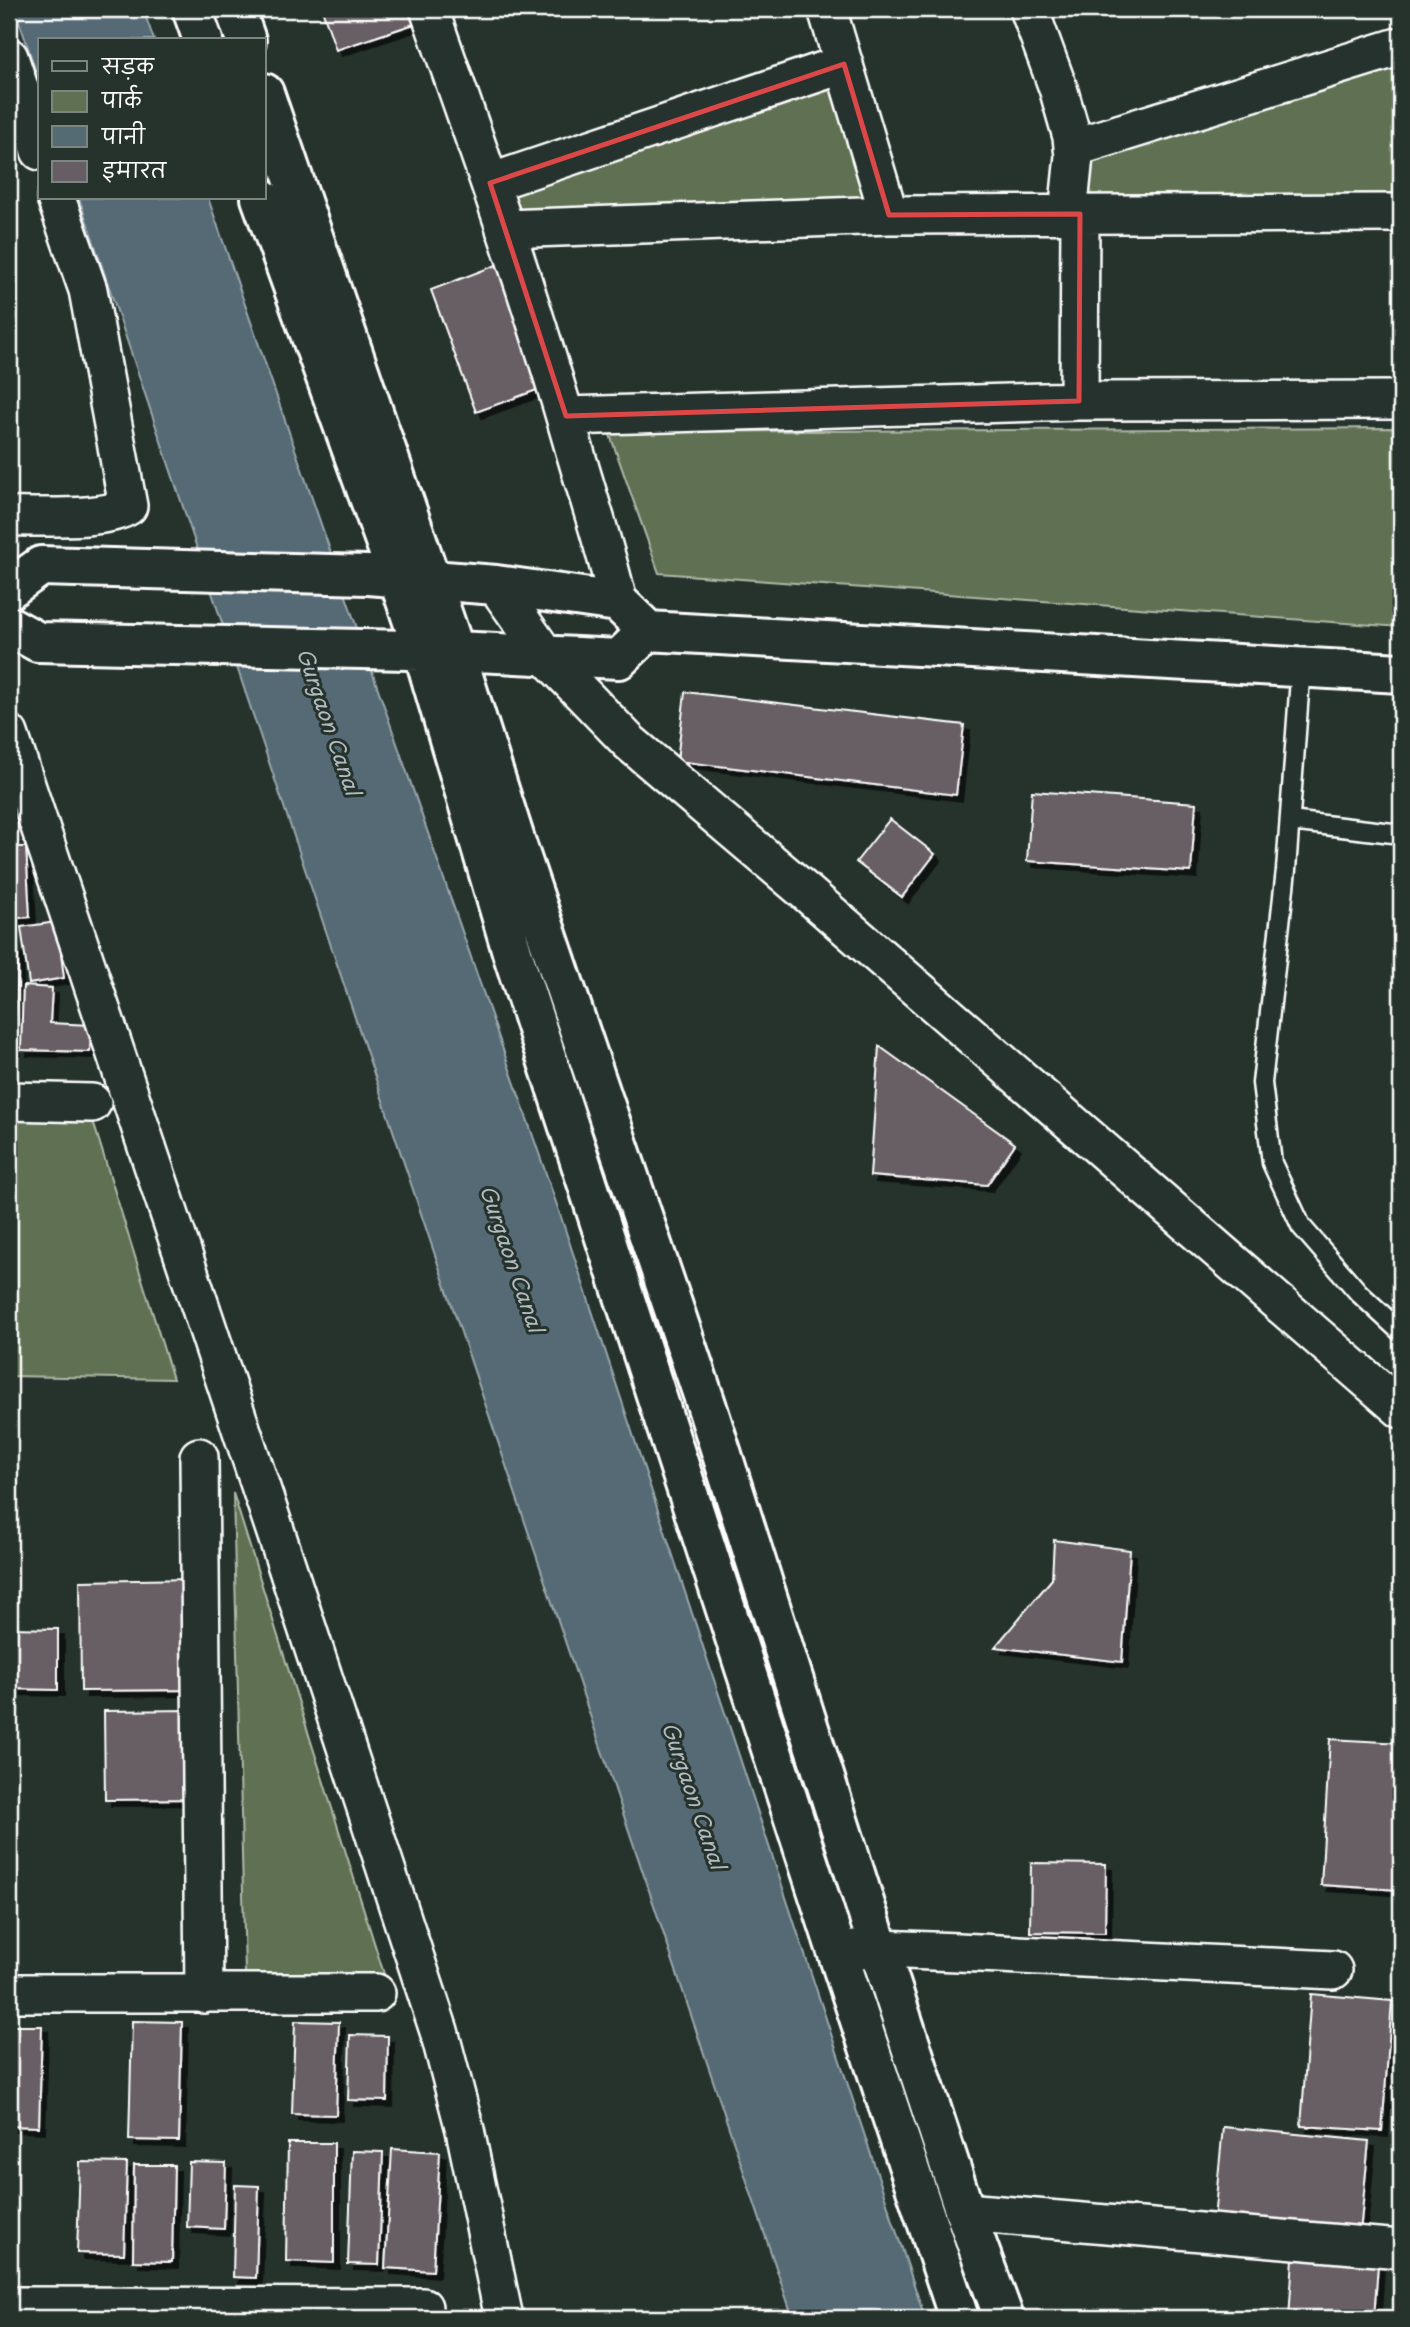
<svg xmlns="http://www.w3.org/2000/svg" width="1410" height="2327" viewBox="0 0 1410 2327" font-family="'Playpen Sans','Playpen Sans Deva',sans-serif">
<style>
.green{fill:#607153;stroke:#b0b8a9;stroke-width:2}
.water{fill:#556b74;stroke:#99a6ac;stroke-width:2}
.building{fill:#675e65;stroke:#fff;stroke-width:2;filter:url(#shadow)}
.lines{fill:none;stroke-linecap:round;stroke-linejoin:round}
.lane-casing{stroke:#fff;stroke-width:23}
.street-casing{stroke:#fff;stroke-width:42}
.secondary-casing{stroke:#fff;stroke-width:44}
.lane{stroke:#26332d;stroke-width:18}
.street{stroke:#26332d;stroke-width:37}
.secondary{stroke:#26332d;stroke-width:38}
.marked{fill:none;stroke:#dc4848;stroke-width:5;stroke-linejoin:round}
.labels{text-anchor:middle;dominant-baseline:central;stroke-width:6;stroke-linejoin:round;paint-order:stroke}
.water-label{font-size:21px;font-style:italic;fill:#b2bcc0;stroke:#26332d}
</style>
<defs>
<filter id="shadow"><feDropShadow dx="6" dy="6" stdDeviation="0" flood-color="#0009"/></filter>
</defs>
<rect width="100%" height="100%" fill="#26332d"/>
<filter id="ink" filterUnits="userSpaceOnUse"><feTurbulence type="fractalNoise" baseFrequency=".0143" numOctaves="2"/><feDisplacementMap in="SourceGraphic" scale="14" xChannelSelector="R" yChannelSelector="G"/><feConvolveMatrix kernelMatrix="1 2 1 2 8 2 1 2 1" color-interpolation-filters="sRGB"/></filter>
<g filter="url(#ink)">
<!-- green -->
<path class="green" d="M1401,48V214L1077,215L1078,154Z
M844,64L889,215L505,229L490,183Z
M1401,428V627L659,573L609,432Z
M9,1116L92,1118L173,1379L9,1376Z
M233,1493L384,1974L245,1973Z"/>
<!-- water -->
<path class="water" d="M15,9H143L154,40H40V83Z
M79,198H208L561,1217L925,2318H793Z"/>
<!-- building -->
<path class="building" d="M322,9H412L417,23L336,50Z
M499,264L545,387L476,412L431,290Z
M685,692L964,725L956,795L677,761Z
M1032,791L1196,803L1191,872L1027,861Z
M9,808L11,847H26L30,917L9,919Z
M890,819L935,854L902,897L856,862Z
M57,922L64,978L29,984L21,927Z
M9,949H18L15,1049H9Z
M23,986L52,988L50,1023L91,1025L90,1052L21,1050Z
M879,1046L1015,1144L987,1185L870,1176Z
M1054,1540L1130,1550L1122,1662L995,1647L1052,1579Z
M193,1579L195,1690L81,1691L80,1581Z
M9,1628L58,1629V1690L9,1689Z
M191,1710L193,1799L105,1800L104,1711Z
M1330,1739L1401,1743V1853L1399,1890L1321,1885Z
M1031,1863L1106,1864L1105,1933L1030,1932Z
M1311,1994L1392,2001L1382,2131L1301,2126Z
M132,2021L182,2022L179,2141L129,2140Z
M295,2021L339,2022L336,2115L292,2114Z
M9,2026H42L39,2127L9,2126Z
M350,2035L388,2036L387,2101L348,2100Z
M1223,2127L1369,2141L1360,2233L1214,2219Z
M288,2143H334V2263L286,2261Z
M392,2149L440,2152L433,2271L385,2268Z
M352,2151L383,2152L379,2265L348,2264Z
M80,2162L127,2163L124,2254L77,2253Z
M189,2162L226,2163L224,2229L187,2227Z
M134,2165H174L172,2262L133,2261Z
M235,2185L259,2186L256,2278L233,2277Z
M1293,2258L1378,2264L1374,2318H1289Z"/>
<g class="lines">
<!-- lane casing -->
<g class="lane-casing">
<path id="lane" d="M1301,665L1286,870L1262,1083L1272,1163L1301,1226L1359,1293L1401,1332
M1290,821L1401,834"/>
</g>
<!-- street casing -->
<g class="street-casing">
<path id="street" d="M429,9C480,154 532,300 574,448C589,500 606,550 618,602
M827,9L889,215
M1029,9L1058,88L1072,137L1074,156L1068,214
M9,57L40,151
M1073,148L1401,46
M490,183L844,64
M505,229L889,215L1401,213
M1079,401L1080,214
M566,416L1079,401L1401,400
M9,517C38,516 105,521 128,506L88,290L56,198
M496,585L546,656L629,742L807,893L1401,1409
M9,734L276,1533L439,2031L465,2130L504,2318
M9,1101L92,1103
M199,1457L204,1994
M837,1951L879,1949L958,1952L1333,1970
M9,1993H376
M965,2212L1401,2249
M9,2306L423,2307"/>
</g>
<!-- secondary casing -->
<g class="secondary-casing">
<path id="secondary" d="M192,9L203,40
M235,9L246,40
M264,93L455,651L516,843L706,1404L879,1949L965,2212L1004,2318
M261,198L398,577L423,651L513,955L837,1951L959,2318
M9,589L41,566L368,575L496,585L618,602L648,631L1401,673
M9,626L38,642L455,651L619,659L648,631"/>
</g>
<!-- lane -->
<use href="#lane" class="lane"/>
<!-- street -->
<use href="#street" class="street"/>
<!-- secondary -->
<use href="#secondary" class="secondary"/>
</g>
</g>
<!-- marked area -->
<path class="marked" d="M844,64L889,215L1080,214L1079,401L566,416L490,183Z"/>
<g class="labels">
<!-- water labels -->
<g class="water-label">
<text transform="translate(330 721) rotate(71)">Gurgaon Canal</text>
<text transform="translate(513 1258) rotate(71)">Gurgaon Canal</text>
<text transform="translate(695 1795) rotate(71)">Gurgaon Canal</text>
</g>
</g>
<!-- margin -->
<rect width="1410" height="2327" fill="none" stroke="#26332d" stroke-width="35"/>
<rect x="18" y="18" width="1375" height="2292" fill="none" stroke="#fff" stroke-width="2.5" filter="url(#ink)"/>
<!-- legend -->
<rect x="38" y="38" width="228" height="161" fill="#26332d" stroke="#7d8581" stroke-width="2"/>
<rect x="52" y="61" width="35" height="10" fill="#26332d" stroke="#7d8581" stroke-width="2"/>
<text x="102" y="74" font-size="21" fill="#ffffff">सड़क</text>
<rect x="52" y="91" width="35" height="21" fill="#607153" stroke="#7d8581" stroke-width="2"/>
<text x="102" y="108" font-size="21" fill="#ffffff">पार्क</text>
<rect x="52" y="126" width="35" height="21" fill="#556b74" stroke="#7d8581" stroke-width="2"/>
<text x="102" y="144" font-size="21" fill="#ffffff">पानी</text>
<rect x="52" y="161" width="35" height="21" fill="#675e65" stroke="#7d8581" stroke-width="2"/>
<text x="102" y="178" font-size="21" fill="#ffffff">इमारत</text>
</svg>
